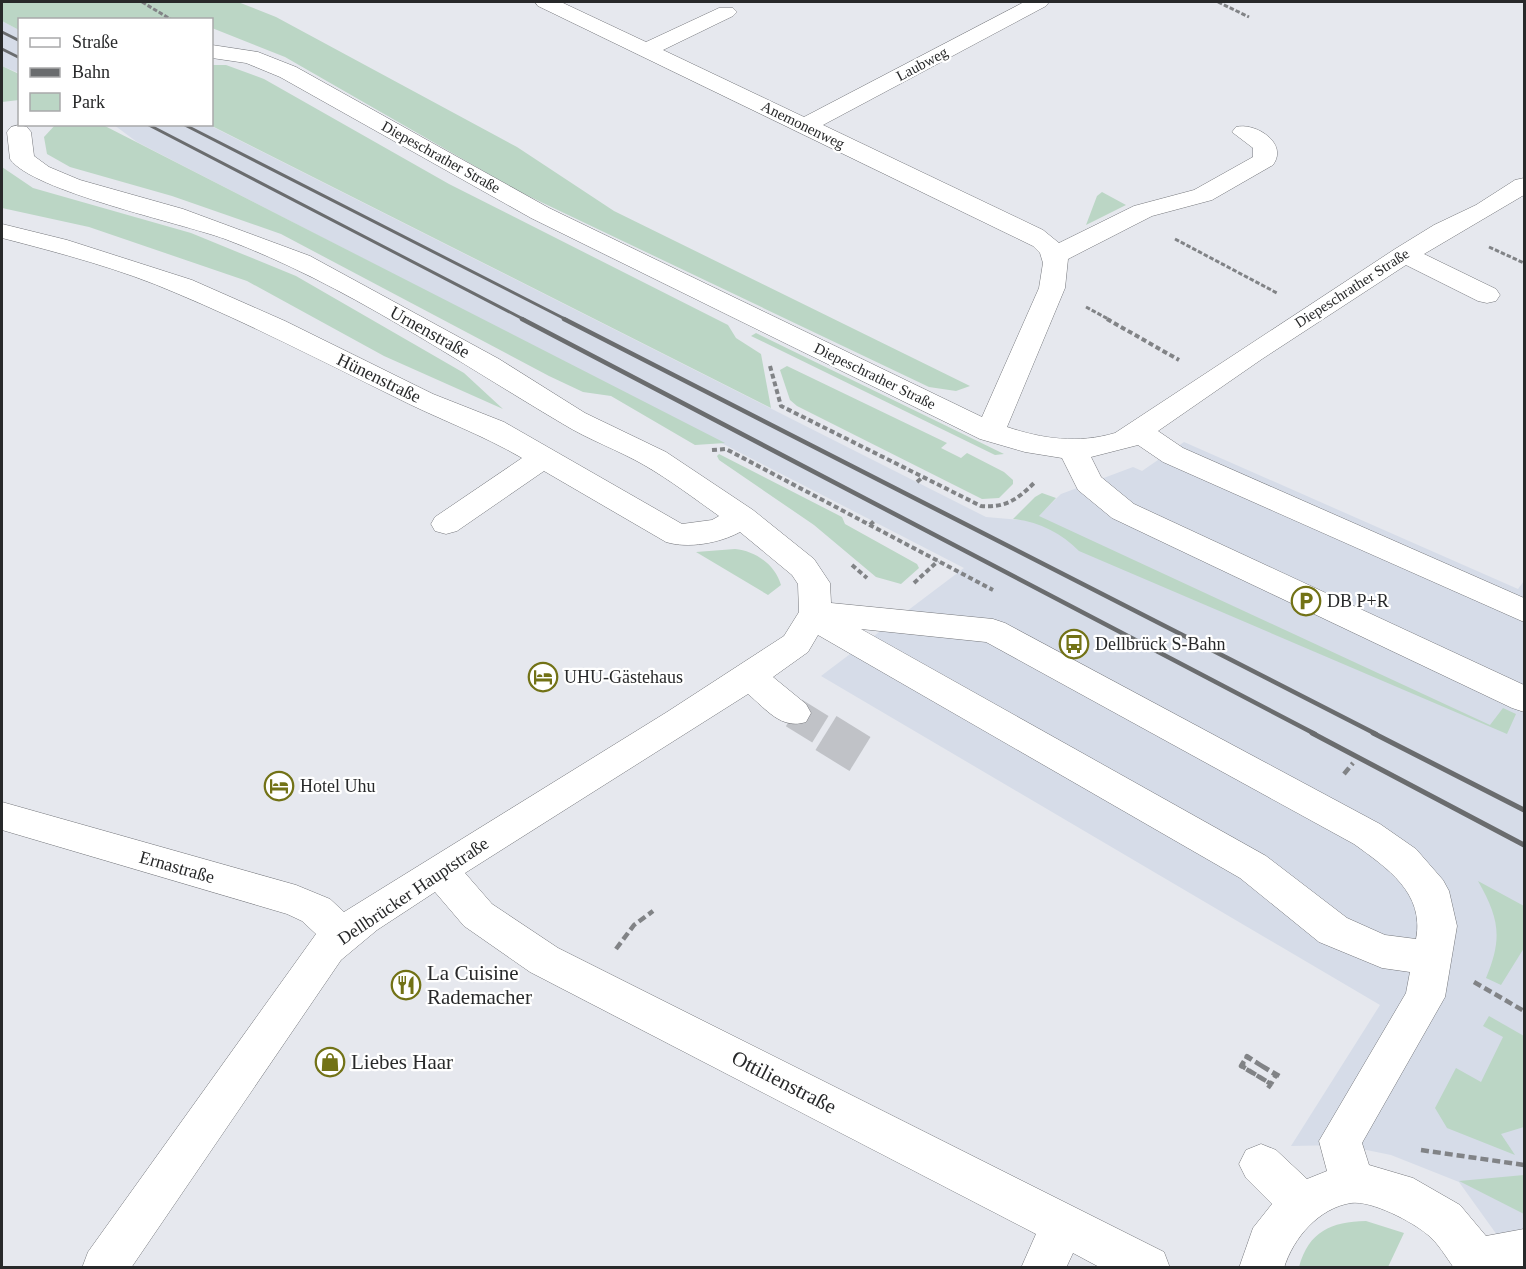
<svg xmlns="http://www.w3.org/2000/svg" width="1526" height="1269" viewBox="0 0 1526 1269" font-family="'Times New Roman',serif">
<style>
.built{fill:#d6dce8}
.green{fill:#bbd6c5}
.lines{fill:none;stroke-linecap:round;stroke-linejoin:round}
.minor-tunnel-far1{stroke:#c0c2c7;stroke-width:31;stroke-dasharray:31 15;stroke-linecap:butt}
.minor-tunnel{stroke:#c0c2c7;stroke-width:40;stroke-dasharray:40 20;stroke-linecap:butt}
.minor-casing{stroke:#75777c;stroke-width:1}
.path-far2{stroke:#818386;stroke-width:3;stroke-dasharray:4.5 2;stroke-linecap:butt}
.path-far1{stroke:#818386;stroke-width:4;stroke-dasharray:5 3;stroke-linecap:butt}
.path{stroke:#818386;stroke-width:4.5;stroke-dasharray:8 4;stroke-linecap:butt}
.minor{fill:#fff;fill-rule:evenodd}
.rail-far2{stroke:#6a6c6e;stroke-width:3}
.rail-far1{stroke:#6a6c6e;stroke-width:4.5}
.rail{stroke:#6a6c6e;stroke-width:5}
.labels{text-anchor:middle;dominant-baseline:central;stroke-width:4.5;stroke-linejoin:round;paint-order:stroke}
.far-street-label{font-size:15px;fill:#28292a;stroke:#fff}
.street-label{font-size:18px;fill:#28292a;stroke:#fff}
.poi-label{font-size:18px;fill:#28292a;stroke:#fff;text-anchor:start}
.near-poi-label{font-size:21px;fill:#28292a;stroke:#fff;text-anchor:start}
.near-street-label{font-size:21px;fill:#28292a;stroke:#fff}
</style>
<rect width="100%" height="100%" fill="#e6e8ee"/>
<!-- built -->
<path class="built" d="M2,21L19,30V73L2,66Z
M114,125H209L986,517L1033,521L1061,494L1133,467L1142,471L1184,442L1518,589L1524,581V1267H1520L1459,1182L1391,1155L1342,1145L1291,1146L1380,1005L821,676L964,568L137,142Z"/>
<!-- green -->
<path class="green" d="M2,2H238L276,17L517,147L614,211L970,386L956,391L929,387L520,192L285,57L212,28V20H20L19,30L2,21Z
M212,65H226L264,79L449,184L728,325L736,338L761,354L771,408L210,125Z
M2,66L19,74V100L2,102Z
M56,124L103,125L725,443L695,445L611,396L583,392L549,376L281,234L172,196L70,167L47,154L44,137Z
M2,167L33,188L191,233L296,276L464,373L503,409L384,356L247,281L89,227L2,208Z
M1102,192L1126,205L1086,225L1097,196Z
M756,333L1004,454L995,455L751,336Z
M787,366L947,443L941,448L961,458L967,453L1004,472L1013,480V484L999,498L982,499L797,406L790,400L780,370Z
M719,454L842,517L845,524L917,564L919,568L901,584L876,577L814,525L719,460L717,456Z
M1042,493L1056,498L1039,516L1490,725L1503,708L1516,714L1507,734L1079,551C1061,533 1038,521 1013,519L1035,497Z
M735,549C755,551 775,564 781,585L768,595L696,552Z
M1478,881L1524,906V948L1501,985L1486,978C1503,938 1499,918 1478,881Z
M1489,1016L1524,1036V1127L1501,1134L1515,1155L1447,1128L1435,1108L1456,1068L1481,1082L1503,1037L1483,1026Z
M1524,1175V1214L1459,1181Z
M1366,1221L1404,1233L1388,1267H1299C1309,1231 1331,1222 1366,1221Z"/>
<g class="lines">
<!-- minor-tunnel-far1 -->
<path class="minor-tunnel-far1" d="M794,713L828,734"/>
<!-- minor-tunnel -->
<path class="minor-tunnel" d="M826,733L860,754"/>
<!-- minor casing -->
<g class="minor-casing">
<path id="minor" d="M535,2H561L646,42L719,8H733L737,12L733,16L663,50L804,117L1024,2H1049L1046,6L823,125L1043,230L1059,243L1134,206L1194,190L1253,157V148L1232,132L1236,127C1255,122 1289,143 1273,165L1212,200L1152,216L1068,259L1065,288L1007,427C1043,439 1078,444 1115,433L1395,249L1434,225L1476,205L1515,180L1524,178V195L1424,254L1496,289L1500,295L1496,301L1487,303L1478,301L1406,265L1262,359L1158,431L1183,448L1524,598V622L1163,462L1138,445L1091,457L1101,477L1134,504L1524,685V712L1512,708L1112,518L1078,490L1062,458L1025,452L980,439L531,218L280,77L246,63L212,58V45L258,52L296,67L549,208L982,417L1039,288L1043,263L1040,253L1033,246L538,6Z
M19,125L27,127L31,132L34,156L49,167L80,180L183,209L310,256L499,359L585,413L666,452L753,510L814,559L830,583L831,603L993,619L1005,623L1380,824L1416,849L1443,880L1449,891L1457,926L1445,997L1362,1143L1369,1165L1413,1178L1460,1205L1486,1236L1524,1229V1268H1454C1446,1257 1438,1243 1428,1235C1413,1222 1371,1200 1351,1203C1319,1208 1293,1238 1284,1268H1239L1253,1228L1272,1204L1246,1178L1239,1164L1246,1150L1261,1144L1276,1150L1307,1179L1327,1171L1319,1141L1406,993L1410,972L1382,968L1319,942L1240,878L818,635L808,652L773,677L806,704L811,713L806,722C781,730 766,709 748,694L465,873L492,904L558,948L1164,1252L1170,1268H1101L1073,1253L1066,1268H1021L1036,1234L530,972L464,926L435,892L377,930L341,960L131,1268H82L88,1252L316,934L302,921L287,914L2,830V802L296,885L330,899L344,912L667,712L784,636L799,612L798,584L792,575L740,532C720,543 688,549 666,542L544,471L457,531L446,534L435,531L431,524L435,517L522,458C481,434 438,419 395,397C322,361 250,324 176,293C121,269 60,253 2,238V224L67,240L192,280L285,321L433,394L504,422L682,524L712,520L719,516C695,499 670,480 644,465C618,450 589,440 563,424C453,359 345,284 225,239C181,223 32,191 10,159L7,132L11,127ZM861,629L986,642L1354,844C1387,868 1425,893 1416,939L1385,935L1347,918L1266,856Z"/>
</g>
<!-- path-far2 -->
<path class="path-far2" d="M142,2L172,20
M1218,2L1249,17
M1175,239L1277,293
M1489,247L1524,263
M1086,307L1110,320"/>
<!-- path-far1 -->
<path class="path-far1" d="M1107,319L1179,360
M770,366L781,406L981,506C1006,508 1018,499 1035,482
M712,450L726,449L993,590
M917,482L923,477
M870,525L874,521
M852,565L867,578
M914,583L938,561"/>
<!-- path -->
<path class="path" d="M1344,774L1353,763
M616,949L634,925L653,911
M1474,982L1524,1011
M1262,1066L1281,1077
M1262,1066L1276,1075L1271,1084
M1262,1066L1247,1057L1242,1066L1271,1084
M1262,1066L1247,1056L1241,1066L1271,1084
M1268,1088L1271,1084
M1421,1150L1524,1165"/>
<!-- minor -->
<use href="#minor" class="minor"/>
<!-- rail-far2 -->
<path class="rail-far2" d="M2,32L20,41
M2,49L20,58
M147,124L525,320
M183,124L567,320"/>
<!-- rail-far1 -->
<path class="rail-far1" d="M522,319L1315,734
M564,319L1376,734"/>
<!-- rail -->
<path class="rail" d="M1312,733L1524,845
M1373,733L1524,810"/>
</g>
<!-- icons -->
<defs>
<g id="parking-ring" transform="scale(1.5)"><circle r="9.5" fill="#fff" stroke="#727216" stroke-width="1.5"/><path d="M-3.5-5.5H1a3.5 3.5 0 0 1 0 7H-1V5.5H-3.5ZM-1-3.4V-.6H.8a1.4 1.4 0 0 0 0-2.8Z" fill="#727216"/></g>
<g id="bus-ring" transform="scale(1.5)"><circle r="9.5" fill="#fff" stroke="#727216" stroke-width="1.5"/><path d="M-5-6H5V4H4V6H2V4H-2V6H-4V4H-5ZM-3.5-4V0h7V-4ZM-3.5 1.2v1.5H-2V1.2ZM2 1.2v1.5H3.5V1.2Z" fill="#727216"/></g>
<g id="hotel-ring" transform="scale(1.5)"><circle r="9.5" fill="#fff" stroke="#727216" stroke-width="1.5"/><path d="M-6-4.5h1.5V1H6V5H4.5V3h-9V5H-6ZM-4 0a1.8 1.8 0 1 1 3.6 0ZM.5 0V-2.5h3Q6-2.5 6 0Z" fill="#727216"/></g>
<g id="restaurant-ring" transform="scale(1.5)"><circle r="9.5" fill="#fff" stroke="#727216" stroke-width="1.5"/><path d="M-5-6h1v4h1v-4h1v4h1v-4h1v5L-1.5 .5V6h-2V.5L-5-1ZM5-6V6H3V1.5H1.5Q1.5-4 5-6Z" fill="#727216"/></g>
<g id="shop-ring" transform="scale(1.5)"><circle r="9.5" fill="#fff" stroke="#727216" stroke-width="1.5"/><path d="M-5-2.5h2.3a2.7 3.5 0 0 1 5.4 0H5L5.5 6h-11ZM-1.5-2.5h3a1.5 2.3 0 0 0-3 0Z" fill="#727216"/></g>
</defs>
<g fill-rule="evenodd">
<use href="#parking-ring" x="1306" y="601"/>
<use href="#bus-ring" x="1074" y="644"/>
<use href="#hotel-ring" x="543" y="677"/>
<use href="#hotel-ring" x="279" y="786"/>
<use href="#restaurant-ring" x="406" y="985"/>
<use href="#shop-ring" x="330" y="1062"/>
</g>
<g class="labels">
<!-- far-street labels -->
<g class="far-street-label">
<text transform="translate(922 64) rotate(-28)">Laubweg</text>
<text transform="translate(803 125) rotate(26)">Anemonenweg</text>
<text transform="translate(441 157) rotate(29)">Diepeschrather Straße</text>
<text transform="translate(1352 288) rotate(-33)">Diepeschrather Straße</text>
<text transform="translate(875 376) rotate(26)">Diepeschrather Straße</text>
</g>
<!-- street labels -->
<g class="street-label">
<text transform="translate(430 332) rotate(29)">Urnenstraße</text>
<text transform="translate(379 378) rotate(26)">Hünenstraße</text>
<text transform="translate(177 867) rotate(16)">Ernastraße</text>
<text transform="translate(413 891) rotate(-34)">Dellbrücker Hauptstraße</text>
</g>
<!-- poi labels -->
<g class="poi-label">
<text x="1327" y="601">DB P+R</text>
<text x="1095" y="644">Dellbrück S-Bahn</text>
<text x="564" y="677">UHU-Gästehaus</text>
<text x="300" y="786">Hotel Uhu</text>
</g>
<!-- near-poi labels -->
<g class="near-poi-label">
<text x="427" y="973">La Cuisine<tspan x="427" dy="24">Rademacher</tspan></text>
<text x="351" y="1062">Liebes Haar</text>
</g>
<!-- near-street labels -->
<g class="near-street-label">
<text transform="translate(784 1082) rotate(27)">Ottilienstraße</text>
</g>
</g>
<!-- border -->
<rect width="1526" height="1269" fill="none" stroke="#28292a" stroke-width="6"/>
<!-- legend -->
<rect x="18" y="18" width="195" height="108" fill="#ffffff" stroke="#a9a9aa" stroke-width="1.5"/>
<rect x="30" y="38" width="30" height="9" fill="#ffffff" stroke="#a9a9aa" stroke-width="1.5"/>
<text x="72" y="48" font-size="18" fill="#28292a">Straße</text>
<rect x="30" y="68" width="30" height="9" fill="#6a6c6e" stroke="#a9a9aa" stroke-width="1.5"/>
<text x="72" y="78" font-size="18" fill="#28292a">Bahn</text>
<rect x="30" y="93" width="30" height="18" fill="#bbd6c5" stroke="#a9a9aa" stroke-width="1.5"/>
<text x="72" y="108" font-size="18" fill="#28292a">Park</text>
</svg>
